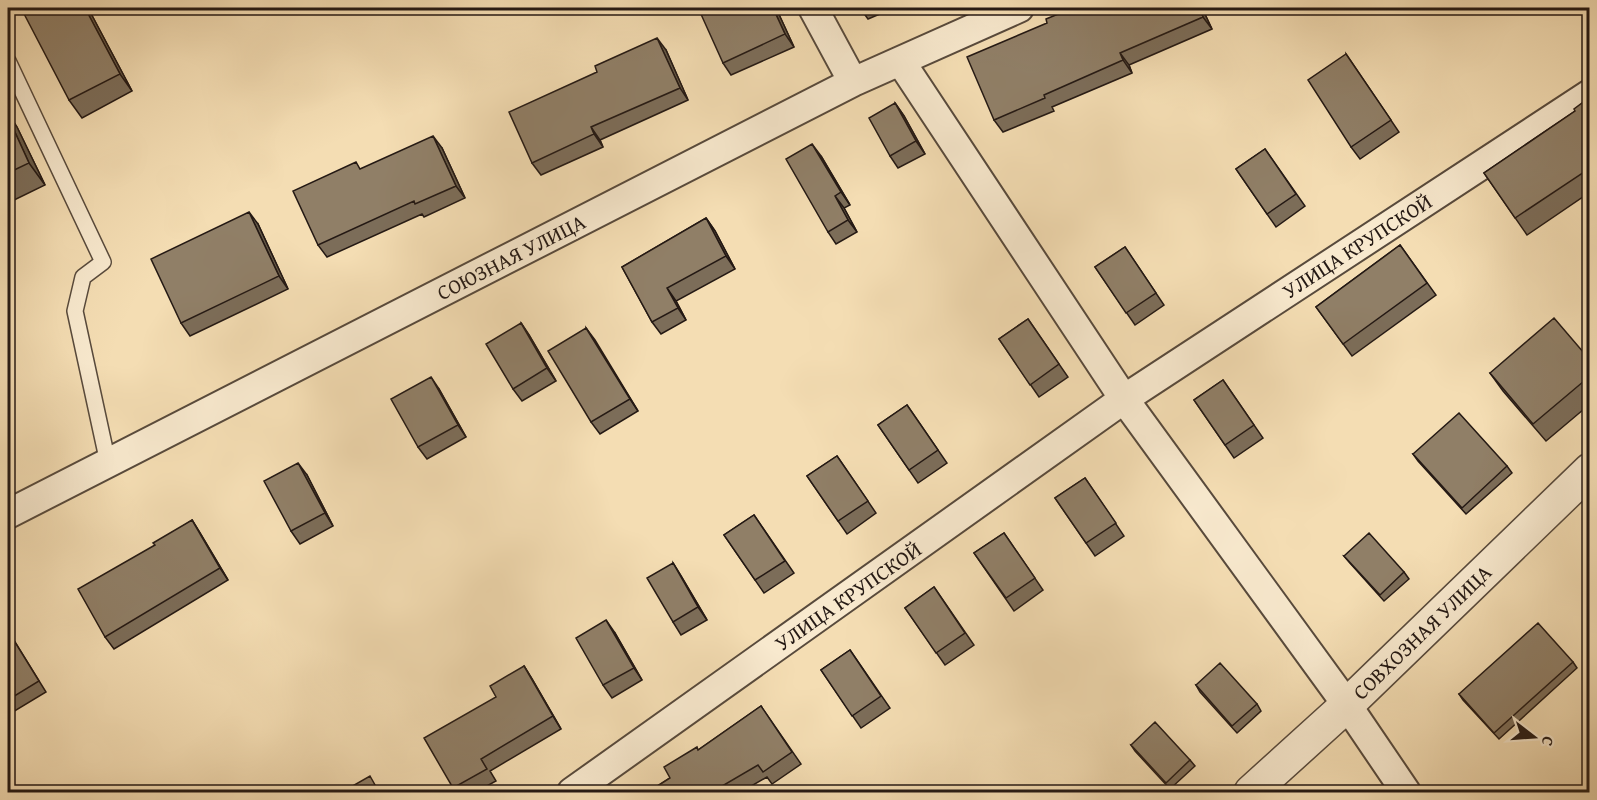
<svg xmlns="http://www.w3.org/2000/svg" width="1597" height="800" viewBox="0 0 1597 800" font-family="'Gentium Book Plus',serif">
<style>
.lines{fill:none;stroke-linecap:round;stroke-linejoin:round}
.service-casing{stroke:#584a3c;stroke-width:18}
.minor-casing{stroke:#584a3c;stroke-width:32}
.tertiary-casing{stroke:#584a3c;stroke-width:36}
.service{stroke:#f8e9ce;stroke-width:15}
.minor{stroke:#f8e9ce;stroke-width:28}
.tertiary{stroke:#f8e9ce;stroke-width:33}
.wall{fill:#7c6d59;stroke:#241914;stroke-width:1.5}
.shaded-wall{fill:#655948;stroke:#241914;stroke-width:1.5}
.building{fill:#907f67;stroke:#241914;stroke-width:1.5}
.labels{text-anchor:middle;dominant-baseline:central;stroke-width:4.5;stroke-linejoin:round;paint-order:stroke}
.street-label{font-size:21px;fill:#241914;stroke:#f8e9ce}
</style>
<rect width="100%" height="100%" fill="#f4ddb3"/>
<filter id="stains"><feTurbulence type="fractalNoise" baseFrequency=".00333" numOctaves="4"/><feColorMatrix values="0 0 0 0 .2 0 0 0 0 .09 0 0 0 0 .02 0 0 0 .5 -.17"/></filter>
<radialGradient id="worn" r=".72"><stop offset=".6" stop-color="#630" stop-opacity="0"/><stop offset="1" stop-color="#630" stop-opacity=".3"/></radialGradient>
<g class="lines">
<!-- service casing -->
<g class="service-casing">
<path id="service" d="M8,61L103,262L83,277L75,311L108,463"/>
</g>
<!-- minor casing -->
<g class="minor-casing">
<path id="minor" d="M813,8L853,82
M901,62L1124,399L1347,705L1406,792
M8,514L853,82L1019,8
M572,792L1124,399L1590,94"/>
</g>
<!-- tertiary casing -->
<g class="tertiary-casing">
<path id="tertiary" d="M1251,792L1347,705L1590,470"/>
</g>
<!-- service -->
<use href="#service" class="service"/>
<!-- minor -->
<use href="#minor" class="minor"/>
<!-- tertiary -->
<use href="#tertiary" class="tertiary"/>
</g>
<!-- wall -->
<path class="wall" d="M88,8L132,91L82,118L69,100Z
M776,8L794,47L731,75L723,63Z
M860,8H894L868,19Z
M1202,8L1212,29L1129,65L1132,73L1052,107L1054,111L1003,132L994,120Z
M666,50L688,100L600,140L603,147L541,175L532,163Z
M1346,54L1399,132L1360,159L1351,147Z
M1590,97V192L1527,235L1484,173L1575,111Z
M895,103L904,116L925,154L898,168L890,156Z
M8,113L17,127L45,185L8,203Z
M442,148L465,198L424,217L422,214L327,257L318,245L361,169Z
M1265,149L1305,206L1276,227L1236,169Z
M821,156L850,205L844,208L857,232L836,244L828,232Z
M706,218L715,231L735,269L676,301L686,320L661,334L652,322L622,267Z
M258,224L288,289L190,336L181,323Z
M1400,245L1436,295L1352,356L1316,307Z
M1125,247L1164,305L1135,325L1095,267Z
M1028,319L1068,377L1039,397L999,339Z
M521,323L529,335L556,381L522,401L513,389Z
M586,328L638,411L600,434L591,422Z
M1590,360V404L1546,441L1503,391L1490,373Z
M1223,380L1263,438L1234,458L1194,400Z
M439,389L466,437L427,459L418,447Z
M907,405L947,463L918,483L878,425Z
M1413,454L1507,466L1512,473L1466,514L1418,461Z
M837,456L876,513L847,534L807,476Z
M307,475L333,526L300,544L291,531Z
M1085,478L1124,536L1095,556L1055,498Z
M754,515L794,573L764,593L724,535Z
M192,520L200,533L228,580L114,649L105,637L155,545Z
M1004,533L1043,590L1014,611L974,553Z
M1344,556L1404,572L1409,579L1384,601L1349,562Z
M673,563L681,576L707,620L681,635L673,622Z
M934,587L974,645L945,665L905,608Z
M615,633L642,680L612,698L603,685Z
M10,634L46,692L8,715V636Z
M850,650L890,708L861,728L821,670Z
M1573,662L1577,668L1499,739L1463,700L1459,694Z
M524,666L532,679L561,729L490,771L496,781L476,792H456L453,788L496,697Z
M1196,685L1257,704L1261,711L1237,733L1200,692Z
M761,706L801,764L772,784L767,777L741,792H648L670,778L698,750Z
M1131,745L1190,760L1195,766L1170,789L1135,751Z"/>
<!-- shaded-wall -->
<path class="shaded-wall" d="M85,8H88L132,91L120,74Z
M773,8H776L794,47L785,34Z
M1199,8H1202L1212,29L1203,17Z
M657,38L666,50L688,100L680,88Z
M1120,53L1129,65L1132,73L1123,60Z
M895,103L904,116L925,154L916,141Z
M8,113L17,127L45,185L29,163L8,117Z
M591,127L600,140L603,147L594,134Z
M433,136L442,148L465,198L456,186Z
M812,144L821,156L850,205L841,192Z
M835,196L844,208L857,232L848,220Z
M249,212L258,224L288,289L279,276Z
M706,218L715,231L735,269L726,256Z
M667,288L676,301L686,320L678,308Z
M521,323L529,335L556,381L547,368Z
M586,328L595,340L638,411L630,399Z
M431,377L439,389L466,437L458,425Z
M298,463L307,475L333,526L325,513Z
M192,520L200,533L228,580L220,568Z
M673,563L681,576L707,620L698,607Z
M606,620L615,633L642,680L634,668Z
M524,666L532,679L561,729L553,716Z"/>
<!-- building -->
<path class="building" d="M21,8H85L120,74L69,100Z
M711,8H773L785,34L723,63L700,12Z
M1073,8H1199L1203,17L1120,53L1123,60L1044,95L1045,98L994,120L967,57L1047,23L1046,19Z
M657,38L680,88L591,127L594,134L532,163L509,112L597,72L595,66Z
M1346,54L1391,120L1351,147L1308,80Z
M1590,97V168L1515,218L1484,173L1575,111L1574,109Z
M895,103L916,141L890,156L869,118Z
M8,117L29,163L8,173Z
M433,136L456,186L415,204L414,201L318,245L293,191L356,162L360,169Z
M812,144L841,192L835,196L848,220L828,232L786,159Z
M1265,149L1296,194L1267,214L1236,169Z
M249,212L279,276L181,323L151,259Z
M706,218L726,256L667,288L678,308L652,322L622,267Z
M1400,245L1427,283L1343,344L1316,307Z
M1125,247L1156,293L1126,313L1095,267Z
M1554,318L1590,360V376L1533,424L1490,373Z
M1028,319L1059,364L1030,385L999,339Z
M521,323L547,368L513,389L486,344Z
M586,328L630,399L591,422L548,351Z
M431,377L458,425L418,447L391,399Z
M1223,380L1254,425L1225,445L1194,400Z
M907,405L938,450L909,470L878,425Z
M1459,413L1507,466L1462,508L1413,454Z
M837,456L868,501L838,521L807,476Z
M298,463L325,513L291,531L264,481Z
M1085,478L1116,523L1086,543L1055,498Z
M754,515L785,561L755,580L724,535Z
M192,520L220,568L105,637L78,589L155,545L153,543Z
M1004,533L1035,578L1006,598L974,553Z
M1369,533L1404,572L1380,595L1344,556Z
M673,563L698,607L673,622L647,578Z
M934,587L965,633L936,653L905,608Z
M606,620L634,668L603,685L576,638Z
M1538,623L1573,662L1494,733L1459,694Z
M10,634L39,681L8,700V636Z
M850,650L881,696L852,716L821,670Z
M1220,663L1257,704L1232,726L1196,685Z
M524,666L553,716L481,759L487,769L453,788L424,738L496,697L490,686Z
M761,706L792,752L763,772L758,765L712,792H648L670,778L664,767L697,747L698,750Z
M1155,722L1190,760L1166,783L1131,745Z
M370,776L379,792H342Z
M1585,787L1589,792H1576Z"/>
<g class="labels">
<!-- street labels -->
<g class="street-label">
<text transform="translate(1357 246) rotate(-33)">УЛИЦА КРУПСКОЙ</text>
<text transform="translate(511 257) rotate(-27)">СОЮЗНАЯ УЛИЦА</text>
<text transform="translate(848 596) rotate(-35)">УЛИЦА КРУПСКОЙ</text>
<text transform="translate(1422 632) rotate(-44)">СОВХОЗНАЯ УЛИЦА</text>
</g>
</g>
<!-- margin -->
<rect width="1597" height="800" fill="none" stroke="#f4ddb3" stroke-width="30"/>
<rect x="9" y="9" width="1579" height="782" fill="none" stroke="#241914" stroke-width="3"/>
<rect x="15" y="15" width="1567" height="770" fill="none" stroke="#241914" stroke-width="1.5"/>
<!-- north arrow -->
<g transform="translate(1534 737) rotate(107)" stroke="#f8e9ce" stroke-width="4.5" paint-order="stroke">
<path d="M0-4.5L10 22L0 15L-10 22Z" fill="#241914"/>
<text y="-9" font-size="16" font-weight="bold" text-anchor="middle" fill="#241914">С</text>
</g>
<rect width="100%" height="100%" filter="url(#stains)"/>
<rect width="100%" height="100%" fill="url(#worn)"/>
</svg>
